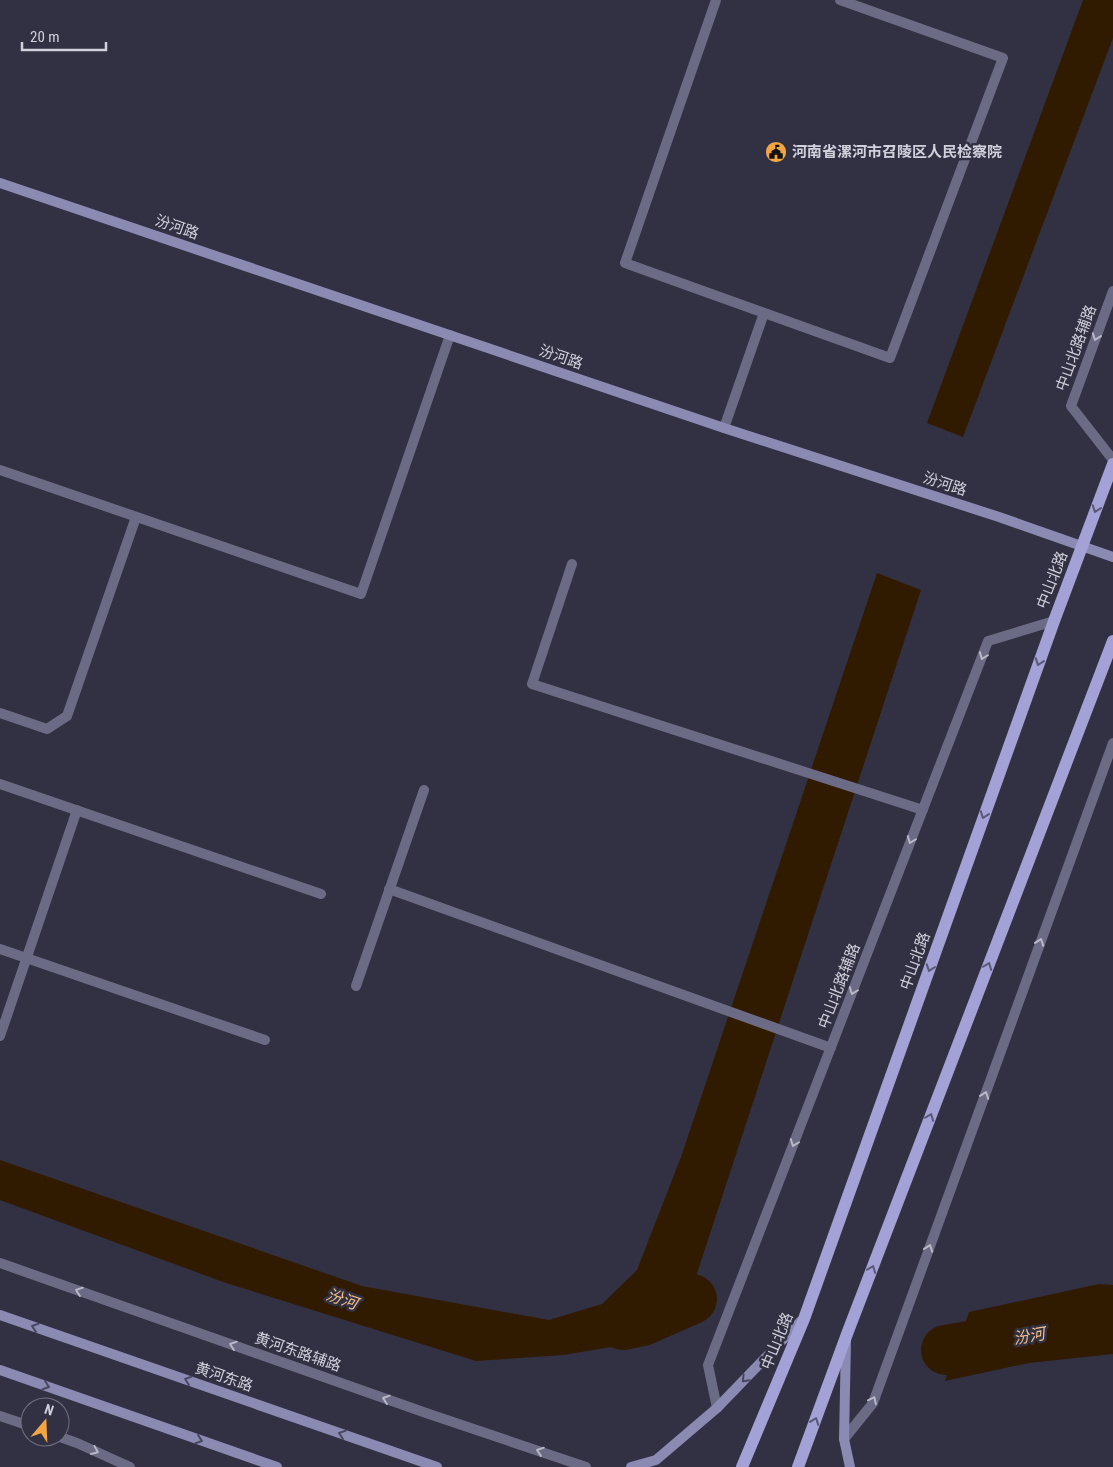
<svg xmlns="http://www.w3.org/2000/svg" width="1113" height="1467" viewBox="0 0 1113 1467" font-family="'Roboto Condensed','Noto Sans SC',sans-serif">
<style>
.water{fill:#311b00}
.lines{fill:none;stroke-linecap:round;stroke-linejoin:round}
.river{stroke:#311b00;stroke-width:50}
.street{stroke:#6c6b85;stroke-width:10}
.secondary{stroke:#8b8ab3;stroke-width:10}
.primary{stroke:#a3a1d6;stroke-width:12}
.oneway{stroke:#b8b8c7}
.oneway2{stroke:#5a5876}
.oneway3{stroke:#48475f}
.labels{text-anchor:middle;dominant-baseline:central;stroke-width:5;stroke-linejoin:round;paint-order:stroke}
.poi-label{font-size:15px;font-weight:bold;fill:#d1d1dd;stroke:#323143;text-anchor:start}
.street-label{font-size:15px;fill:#d1d1dd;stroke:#323143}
.water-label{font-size:16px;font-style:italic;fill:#f6c187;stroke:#323143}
</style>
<rect width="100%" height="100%" fill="#323143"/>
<!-- water -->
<path class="water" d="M1083,0H1113V38L963,437L927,423Z
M877,573L921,590L683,1316L640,1342L564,1355L476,1361L226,1283L0,1200V1160L362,1286L549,1320L602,1304L637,1270L681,1157Z
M1099,1284L1113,1285V1354L1029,1363L945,1381L969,1312Z"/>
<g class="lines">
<!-- river -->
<path class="river" d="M623,1325L642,1321L692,1299
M946,1350L1065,1330L1113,1325"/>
<!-- street -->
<path class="street" d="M716,0L625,263L890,358L1003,58L840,0
M1113,291L1071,406L1113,460
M724,428L764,313
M0,470L361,594L450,335
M572,564L532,684L923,810
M0,713L47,729L67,716L136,517
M0,784L321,894
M389,889L831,1048
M0,949L265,1040
M356,986L424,790
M0,1036L77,810
M0,1263L429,1414L586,1467
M717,1408L708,1365L988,641L1054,621
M0,1416L30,1426
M60,1437L77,1443L130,1467
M844,1439L873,1403L1113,743"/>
<!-- secondary -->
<path class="secondary" d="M0,183L724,428L999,517L1113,557
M0,1315L437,1467
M846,1341L844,1439L850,1467
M0,1370L277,1467
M631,1467L656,1460L717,1408L801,1321"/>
<!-- primary -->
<path class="primary" d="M742,1467L804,1319L1054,621L1113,464
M798,1467L847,1334L1113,641"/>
</g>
<!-- one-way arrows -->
<defs><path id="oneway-chevron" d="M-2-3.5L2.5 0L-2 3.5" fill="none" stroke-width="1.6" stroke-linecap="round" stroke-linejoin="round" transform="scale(1.25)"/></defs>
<g class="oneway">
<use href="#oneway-chevron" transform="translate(1096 337) rotate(110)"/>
<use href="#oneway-chevron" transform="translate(983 656) rotate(111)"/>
<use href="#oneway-chevron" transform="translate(911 840) rotate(111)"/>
<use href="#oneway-chevron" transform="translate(1040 942) rotate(-70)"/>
<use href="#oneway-chevron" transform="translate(853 991) rotate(111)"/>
<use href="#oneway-chevron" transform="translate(985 1095) rotate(-70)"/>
<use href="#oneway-chevron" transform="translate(794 1143) rotate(111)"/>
<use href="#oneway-chevron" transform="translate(929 1248) rotate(-70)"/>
<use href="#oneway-chevron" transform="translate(79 1291) rotate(-161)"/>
<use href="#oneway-chevron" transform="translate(233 1345) rotate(-161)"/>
<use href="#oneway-chevron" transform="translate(386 1399) rotate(-161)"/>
<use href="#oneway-chevron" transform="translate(873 1400) rotate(-64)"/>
<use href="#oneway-chevron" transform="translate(95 1451) rotate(24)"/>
<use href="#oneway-chevron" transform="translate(540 1451) rotate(-161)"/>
</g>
<g class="oneway2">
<use href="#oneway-chevron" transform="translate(1096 509) rotate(110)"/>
<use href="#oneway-chevron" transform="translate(1039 662) rotate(110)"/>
<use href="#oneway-chevron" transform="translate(984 815) rotate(110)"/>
<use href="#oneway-chevron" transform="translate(988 966) rotate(-69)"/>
<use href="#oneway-chevron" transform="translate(930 968) rotate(110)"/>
<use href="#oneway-chevron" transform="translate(930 1117) rotate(-69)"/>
<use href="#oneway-chevron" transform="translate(872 1269) rotate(-69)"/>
<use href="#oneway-chevron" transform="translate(815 1421) rotate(-70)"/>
</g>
<g class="oneway3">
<use href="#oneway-chevron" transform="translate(35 1327) rotate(-161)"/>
<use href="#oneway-chevron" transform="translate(745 1379) rotate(134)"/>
<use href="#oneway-chevron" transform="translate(188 1380) rotate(-161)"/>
<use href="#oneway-chevron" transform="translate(46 1386) rotate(19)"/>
<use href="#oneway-chevron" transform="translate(342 1434) rotate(-161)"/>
<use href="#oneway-chevron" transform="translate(199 1440) rotate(19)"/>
</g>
<!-- icons -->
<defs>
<g id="civic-disc" transform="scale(1.125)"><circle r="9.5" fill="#f2a541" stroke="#323143"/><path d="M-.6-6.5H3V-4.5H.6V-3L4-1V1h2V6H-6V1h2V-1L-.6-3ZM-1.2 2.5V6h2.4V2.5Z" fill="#111"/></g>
</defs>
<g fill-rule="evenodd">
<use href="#civic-disc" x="776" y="152"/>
</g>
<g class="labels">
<!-- poi labels -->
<g class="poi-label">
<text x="792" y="152">河南省漯河市召陵区人民检察院</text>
</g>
<!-- street labels -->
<g class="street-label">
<text transform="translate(177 227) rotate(19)">汾河路</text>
<text transform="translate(1076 348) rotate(-70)">中山北路辅路</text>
<text transform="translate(561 357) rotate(19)">汾河路</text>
<text transform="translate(945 484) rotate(18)">汾河路</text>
<text transform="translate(1052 580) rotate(-69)">中山北路</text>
<text transform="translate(915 961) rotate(-70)">中山北路</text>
<text transform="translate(839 986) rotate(-69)">中山北路辅路</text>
<text transform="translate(777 1341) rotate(-68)">中山北路</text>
<text transform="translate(298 1352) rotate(19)">黄河东路辅路</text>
<text transform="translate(224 1377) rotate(19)">黄河东路</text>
</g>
<!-- water labels -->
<g class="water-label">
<text transform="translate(342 1299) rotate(19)">汾河</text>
<text transform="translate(1029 1336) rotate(-10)">汾河</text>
</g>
</g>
<!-- north arrow -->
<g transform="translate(45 1422) rotate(19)"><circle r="24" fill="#323143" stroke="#727181"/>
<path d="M0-4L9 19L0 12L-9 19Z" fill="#f2a541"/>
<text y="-8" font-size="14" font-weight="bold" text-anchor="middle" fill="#d1d1dd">N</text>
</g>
<!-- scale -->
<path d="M22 42v8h84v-8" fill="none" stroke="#d1d1dd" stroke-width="2.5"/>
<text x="30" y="42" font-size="15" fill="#d1d1dd" stroke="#323143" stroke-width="4" paint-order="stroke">20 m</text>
</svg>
